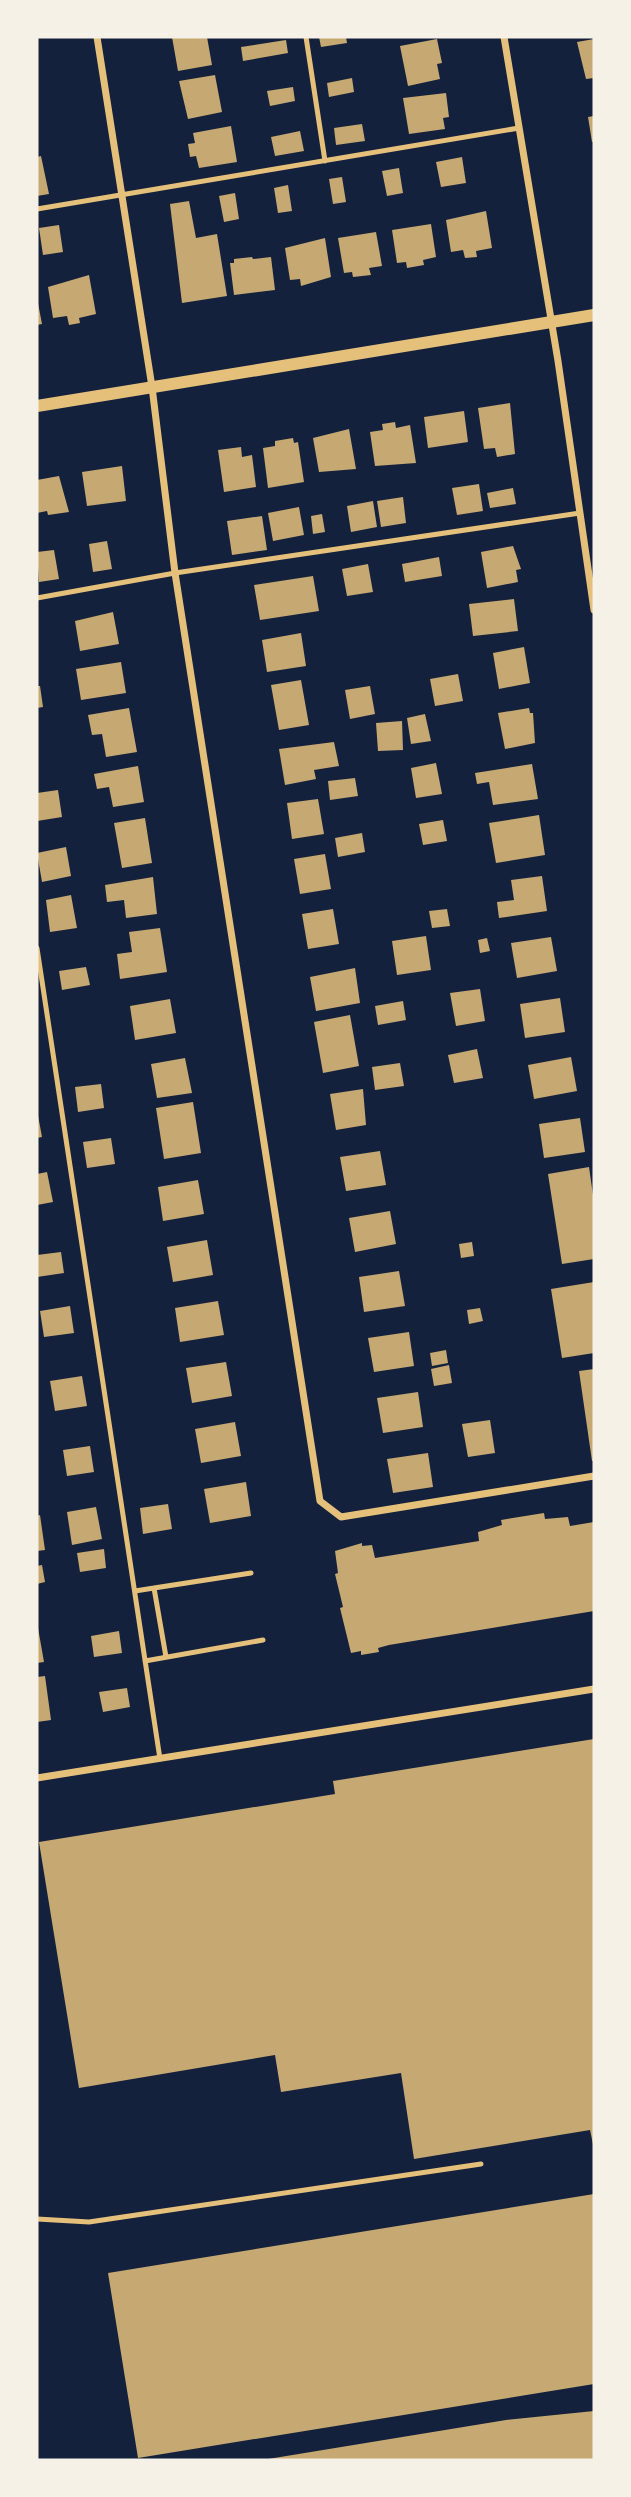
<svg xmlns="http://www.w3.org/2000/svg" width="631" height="2497" viewBox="0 0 631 2497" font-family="'Zilla Slab',serif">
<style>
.building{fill:#c6a872}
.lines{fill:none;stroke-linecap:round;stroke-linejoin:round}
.service{stroke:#e5c07b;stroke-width:5}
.minor{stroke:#e5c07b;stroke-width:7}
.tertiary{stroke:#e5c07b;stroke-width:12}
</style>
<rect width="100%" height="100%" fill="#14213d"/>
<!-- building -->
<path class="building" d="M172,37H207L212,65L178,71Z
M319,37H346L347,43L321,47Z
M437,39L442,63L437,64L440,79L408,86L400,46Z
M594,39V78L586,79L577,42Z
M286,40L288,53L243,61L241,47Z
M215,75L222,112L188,119L179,81Z
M352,78L354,92L329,97L327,83Z
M293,87L295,101L270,106L267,91Z
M446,93L449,117L443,118L445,129L409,134L403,98Z
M594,116V141L592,142L588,117Z
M362,124L365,141L336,145L334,128Z
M231,126L237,162L199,168L196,156L190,157L188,144L195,143L193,133Z
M300,131L304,151L275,156L271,137Z
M41,156L49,194L37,196V157Z
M462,157L466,183L441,187L436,162Z
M399,168L403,193L387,196L382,171Z
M342,177L346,202L333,204L329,179Z
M288,185L292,211L278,213L274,188Z
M235,193L239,219L224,222L219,196Z
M189,201L196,238L217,234L227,296L182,303L170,204Z
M486,211L492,248L476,251L477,257L465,258L463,250L451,252L446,220Z
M431,224L436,257L423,260L424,265L407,268L406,262L397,263L392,230Z
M59,225L63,252L43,255L39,228Z
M376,232L382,266L369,268L371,275L353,277L352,272L344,273L338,238Z
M325,238L331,277L301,286L300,279L290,280L285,248Z
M252,257L253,259L271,257L275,290L234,295L230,263H234V259Z
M89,275L96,314L79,318L80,323L69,325L67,316L53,318L48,287Z
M37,298L42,324L37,325Z
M510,403L515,454L497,457L495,448L484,449L478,408Z
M464,411L468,442L428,448L424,417Z
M395,422L396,428L410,425L416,463L375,466L370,432L383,430L382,424Z
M349,429L356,469L319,472L313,438Z
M293,438L294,443L298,442L304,482L268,488L263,448L275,446V441Z
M241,447L242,457L252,455L256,487L224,492L218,450Z
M122,466L126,501L87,506L82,472Z
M59,476L69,512L48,515L47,511L37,513V480Z
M479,484L483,511L457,515L452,488Z
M513,488L516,504L490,508L487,493Z
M403,497L406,523L381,527L377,501Z
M373,501L377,527L351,532L347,506Z
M299,507L304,535L273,541L268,513Z
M322,514L325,532L313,534L311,516Z
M262,516L267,550L232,555L227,521Z
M107,541L112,569L93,572L89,544Z
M513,546L521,569L516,570L518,582L487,588L481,552Z
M54,550L59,579L39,582L37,552Z
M439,557L442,576L405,582L402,564Z
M368,564L373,592L347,596L342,569Z
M313,576L319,611L260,620L254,585Z
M514,599L518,631L473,636L469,604Z
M113,612L119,644L80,651L75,621Z
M301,633L306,666L267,672L262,640Z
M524,647L530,683L499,689L493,653Z
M121,662L126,693L81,700L76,669Z
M458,674L463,701L435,706L430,679Z
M301,680L309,725L279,730L271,685Z
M37,686H40L43,707L37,708Z
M370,686L375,714L350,719L345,690Z
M129,708L137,752L106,757L102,734L92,735L88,715Z
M529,708L530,713H533L535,743L505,749L498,713Z
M425,714L431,741L411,744L407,718Z
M402,721L403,750L378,751L376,723Z
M334,742L339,766L314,770L316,779L285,785L279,749Z
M436,763L442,794L416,798L411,768Z
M532,764L538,799L493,805L489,782L477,784L475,773Z
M138,766L144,802L113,807L109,787L97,789L94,774Z
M355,778L358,796L330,800L328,781Z
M58,790L62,817L37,821V793Z
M318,799L324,834L292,839L287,803Z
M539,815L545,855L496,863L489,823Z
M145,818L152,863L122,868L114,823Z
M443,820L447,841L423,845L419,824Z
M362,833L365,852L338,857L335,838Z
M66,847L71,876L42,882L37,853Z
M325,854L331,889L300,894L294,859Z
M542,876L547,911L499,918L497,902L514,900L511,880Z
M153,877L157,914L126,918L124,900L107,902L105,885Z
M71,895L77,928L50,932L46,900Z
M333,909L339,944L308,949L302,914Z
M447,909L450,926L432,928L429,911Z
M160,928L167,972L120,979L117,954L132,952L129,932Z
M426,936L431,970L397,975L392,941Z
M551,937L557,971L517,978L511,943Z
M487,938L490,951L480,953L478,940Z
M86,967L90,985L62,990L59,971Z
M355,968L360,1003L316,1011L310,977Z
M480,989L485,1021L456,1026L450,993Z
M560,998L565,1032L525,1038L520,1004Z
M170,999L176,1033L135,1040L130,1006Z
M403,1001L406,1020L378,1025L375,1006Z
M350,1015L359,1066L323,1073L314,1022Z
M477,1049L483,1078L454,1083L448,1055Z
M571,1057L577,1091L534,1099L528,1065Z
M185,1058L192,1093L157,1098L151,1064Z
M400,1063L404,1086L375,1090L372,1067Z
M101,1084L104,1108L78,1112L75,1087Z
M363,1089L366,1125L336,1130L330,1094Z
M193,1102L201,1153L164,1159L156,1108Z
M37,1110L42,1137L37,1138Z
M580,1118L585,1152L544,1158L539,1124Z
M111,1138L115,1164L87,1168L83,1142Z
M380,1151L386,1185L346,1191L340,1157Z
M589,1167L594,1202V1259L562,1264L548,1174Z
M47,1172L53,1202L37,1205V1174Z
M198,1180L204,1214L163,1221L158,1187Z
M390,1211L396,1244L355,1252L349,1218Z
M207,1240L213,1275L173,1282L167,1247Z
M472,1242L474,1256L461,1258L459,1244Z
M61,1252L64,1273L37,1277V1255Z
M399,1271L405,1306L364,1312L359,1277Z
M594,1282V1353L562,1358L551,1289Z
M218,1301L224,1335L180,1342L175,1308Z
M70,1306L74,1333L44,1337L40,1311Z
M480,1308L483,1321L469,1324L467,1310Z
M409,1332L414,1366L374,1372L368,1338Z
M446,1350L448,1363L432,1366L430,1353Z
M226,1362L232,1396L192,1403L186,1368Z
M449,1365L452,1383L434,1386L431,1369Z
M594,1369V1461H592L579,1371Z
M82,1376L87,1406L55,1411L50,1381Z
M418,1392L423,1427L383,1433L377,1398Z
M490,1420L495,1453L468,1457L462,1424Z
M235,1422L241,1456L201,1463L195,1429Z
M90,1446L94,1472L67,1476L63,1450Z
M428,1453L433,1487L393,1493L387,1459Z
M246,1482L251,1516L210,1523L204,1489Z
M168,1504L172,1529L143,1534L140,1508Z
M96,1507L102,1539L72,1545L67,1512Z
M544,1513L545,1519L568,1517L570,1526L594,1522V1611L389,1645L378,1648L379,1652L361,1655V1651L351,1653L340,1608L343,1607L335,1574L338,1573L335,1551L362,1543V1546L372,1545L375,1558L479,1541L478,1532L502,1525L501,1520Z
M40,1515L45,1550L37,1551V1516Z
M104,1549L106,1568L80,1572L77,1553Z
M42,1565L45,1582L37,1584V1566Z
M38,1628L44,1662L37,1663V1629Z
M119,1631L122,1653L94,1657L91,1636Z
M45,1676L51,1720L37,1722V1677Z
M127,1688L130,1707L103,1712L99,1692Z
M594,1739V2149L590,2130L414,2159L401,2073L281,2092L275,2055L79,2088L39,1842L335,1794L333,1781Z
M594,2194V2384L138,2458L108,2273Z
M594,2411V2460H262L506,2420Z"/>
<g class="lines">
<!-- service -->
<path class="service" d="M306,37L325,161
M37,209L519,128
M37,598L175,573L580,513
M37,948L160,1759
M135,1591L154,1588
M166,1657L154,1588L251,1573
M145,1661L263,1640
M37,2219L89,2222L481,2164"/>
<!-- minor -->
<path class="minor" d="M97,37L152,387L175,573L320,1501L341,1517L594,1476
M504,37L558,361L594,610
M37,1778L594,1689"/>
<!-- tertiary -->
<path class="tertiary" d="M37,406L594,315"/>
</g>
<!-- border -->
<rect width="631" height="2497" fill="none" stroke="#f6f1e7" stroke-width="77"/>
</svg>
